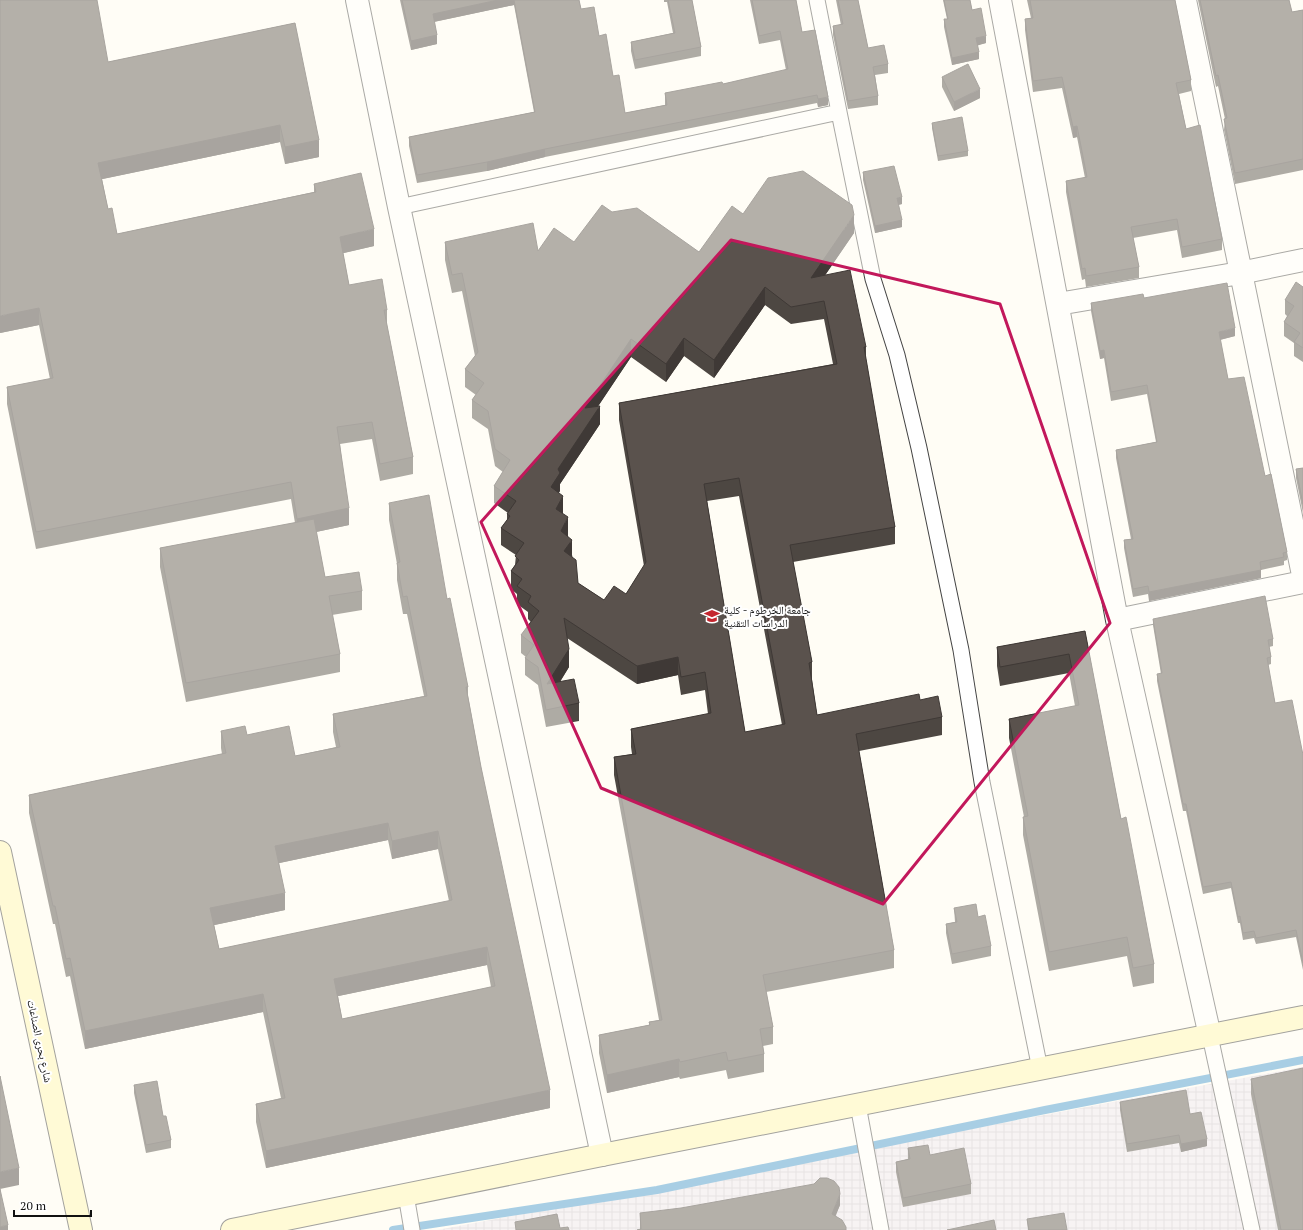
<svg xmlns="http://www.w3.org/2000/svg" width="1303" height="1230" viewBox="0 0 1303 1230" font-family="'PT Serif','Noto Naskh Arabic',serif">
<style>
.industrial{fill:url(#industrial-grid)}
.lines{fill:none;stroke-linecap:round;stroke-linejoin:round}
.stream{stroke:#3f96cf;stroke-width:8}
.lane-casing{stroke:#444;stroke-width:17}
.street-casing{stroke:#444;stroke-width:24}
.secondary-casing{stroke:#333;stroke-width:24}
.lane{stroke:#fff;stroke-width:15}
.street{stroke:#fff;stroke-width:22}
.secondary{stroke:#fff6b0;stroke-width:22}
.wall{fill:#4d4742;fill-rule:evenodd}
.shaded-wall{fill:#3f3936}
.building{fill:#5a524d;stroke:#3f3936;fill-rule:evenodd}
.marked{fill:none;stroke:#c2185b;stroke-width:3;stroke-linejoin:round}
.labels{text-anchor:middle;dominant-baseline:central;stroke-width:4;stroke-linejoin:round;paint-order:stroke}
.poi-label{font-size:11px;fill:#111;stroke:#fff;text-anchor:start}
.street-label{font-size:11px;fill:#111;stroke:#fff}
</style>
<defs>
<pattern id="industrial-grid" width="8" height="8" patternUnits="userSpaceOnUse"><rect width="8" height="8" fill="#eee6ef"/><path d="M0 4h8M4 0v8" fill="none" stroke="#cbc4cc"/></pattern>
</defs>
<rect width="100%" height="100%" fill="#fffdf5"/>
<!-- industrial -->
<path class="industrial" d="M1303,1067V1230H437L1139,1097Z"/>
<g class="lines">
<!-- stream -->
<path class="stream" d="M393,1230L657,1190L1045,1110L1303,1060"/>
<!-- lane casing -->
<g class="lane-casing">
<path id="lane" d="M839,112L873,279L897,355L919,448L961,650L982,782L1040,1069
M399,207L839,112L817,0
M1210,1036L1252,1230
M858,1105L881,1230
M406,1195L412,1230"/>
</g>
<!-- street casing -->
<g class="street-casing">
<path id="street" d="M357,0L399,207L602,1155
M1000,0L1117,620L1210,1036
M1185,0L1303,575
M1058,304L1240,273L1303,260
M1117,620L1303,582"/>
</g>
<!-- secondary casing -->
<g class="secondary-casing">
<path id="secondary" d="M0,852L81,1230
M232,1230L602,1155L1303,1017"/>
</g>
<!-- lane -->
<use href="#lane" class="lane"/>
<!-- street -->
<use href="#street" class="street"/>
<!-- secondary -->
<use href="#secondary" class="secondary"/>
</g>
<!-- wall -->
<path class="wall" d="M400,0H579L581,9L599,36L613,76L625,113L665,105V93L723,84L786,70L780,40L759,44L750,0H796L802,32L828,105L818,107L817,103L545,157L487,171L417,183L409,146V137L534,112L514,5L434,22L437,44L411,50Z
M664,0H692L701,47V56L635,69L631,51V42L673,33L667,2H664Z
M836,0H858L868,48L888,64V73L875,75L878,96V105L848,109L833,35V26L841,25Z
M943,0H970L972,10L986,43L977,45L979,59L952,65L944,27V19H947Z
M1027,0H1175L1191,80V91L1179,94L1186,129L1222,239V250L1182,258L1177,230L1133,238L1139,267V278L1086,287L1085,279L1082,280L1066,192V181L1085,178L1077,137L1073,138L1062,88L1033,92L1025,30V19L1031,18Z
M1198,0H1289L1292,12L1303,10V170L1235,184L1224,130L1225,119L1218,86L1216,87Z
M295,23L319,157L285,164L280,142L102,179L108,209L117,234L314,192V184L374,246L343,253L349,285L387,310V325L413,457V474L380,481L372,439L340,444L349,525L316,532L325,577L362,591V610L332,615L340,654V672L186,702L160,567V548L295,523L291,499L36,549L7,404V387L50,379L39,325L0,333L108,62Z
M942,77L980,98L954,111L942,87Z
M932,123L968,151V156L938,161L932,128Z
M863,172L902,204L898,205L902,227L875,233L863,180Z
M612,212L699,252L743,214L854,233L825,275L866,347V359L895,527V544L793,562L812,662V680L817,715L920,700L942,717V735L859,751L894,950V968L766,992L773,1027V1044L763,1046L764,1054V1072L728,1079L726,1070L680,1079L679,1077L607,1093L599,1053V1035L649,1025V1022L659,1020L614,775V757L632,754L631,747V729L708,714L705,690L681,695L678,675L637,684L567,638L569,667L560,682L579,703V721L546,727L538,685L525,675V658L526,657L521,653V635L531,622L528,619V612L517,604V594L511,589V571L515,565L516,555L501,545V528L507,520V514L508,513L494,503V486L503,472L495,466L488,429L472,418V400L476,395L465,387V369L475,356L462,291L452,293L445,260V242L538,251L574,242ZM765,305L791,324L824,319L833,364L619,403V420L644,566L626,594L604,600L578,583L568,536V535L558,493L560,491V484L600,424L598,406L631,357L666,382L684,356L714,378ZM739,496L782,725L745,732L707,501Z
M1303,287V362L1294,356V343L1284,336V322L1287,316L1285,314V300Z
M1144,298L1235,336L1220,340L1228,379L1265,476L1287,552V560L1284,561V565L1261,570V578L1149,601L1148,594L1133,597L1124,548V540L1131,539L1116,458V450L1156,442L1147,394L1111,401L1104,358L1100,359L1091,311V303Z
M1303,468V513L1296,478V469Z
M389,503L447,599L468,687V696L481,767L550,1108L266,1168L256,1122V1104L281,1098L263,1012L85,1049L70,976L66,977L55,924H53L29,813V795L222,754L221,748V731L247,735L295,756L336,747L333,732V714L424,696L407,614H403L397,580V564L389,520ZM388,840L392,859L438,849L449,901L219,949L214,925L285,910L279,863ZM487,965L491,987L342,1019L338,996Z
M1153,619L1273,639V646L1269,647L1271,657V664L1268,665L1275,703L1303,755V970L1296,937L1256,944L1254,938L1243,940L1240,923H1238L1231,888L1203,894L1186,811H1183L1157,681V674H1161L1153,625Z
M1085,631L1121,819L1154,964V983L1133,987L1127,956L1049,971L1023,835V817H1024L1009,738V719L1075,706L1069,673L1000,686L997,666V647Z
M954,908L978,917L991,946V956L952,964L946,933V924L955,922Z
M1251,1079L1303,1230H1278L1251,1094Z
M134,1085L163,1116L171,1140V1148L146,1153L134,1093Z
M1120,1102L1190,1114L1207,1146L1181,1152L1179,1143L1127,1152L1120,1110Z
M908,1148L930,1155L971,1184V1194L903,1207L896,1172V1162L908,1159Z
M840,1205L835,1216L640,1230V1213Z
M1027,1219L1067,1230H1028Z"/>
<!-- shaded-wall -->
<path class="shaded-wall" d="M498,0H514V5L433,22V14Z
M437,35V44L411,50V41Z
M986,36V43L976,46V38Z
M979,52V59L952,65V58Z
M980,89V98L954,111V102Z
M828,97V105L818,107V99Z
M280,125V142L98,180V163Z
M1077,126V137L1073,138V127Z
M319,140V157L285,164V147Z
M545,149V157L487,171V162Z
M902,197V204L897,205V198Z
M854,215V233L811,296V278Z
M902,220V227L875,233V226Z
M374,229V246L340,254V237Z
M765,287V305L714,378V360Z
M39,308V325L0,333V316Z
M1235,328V336L1219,340V332Z
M684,338V356L666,382V364Z
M631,339V357L585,426V408Z
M1104,350V358L1100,359V351Z
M600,406V424L560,484V491L551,505V487L558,469Z
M563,496V514L556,509Z
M349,508V525L297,536V519Z
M568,517V535L561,549V531Z
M572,540V558L564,551Z
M1261,570V578L1149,601V592Z
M569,649V667L547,702V684Z
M678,657V675L637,684V666Z
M388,823V840L275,864V846Z
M438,831V849L392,859V841Z
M285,893V910L210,926V908Z
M487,947V965L334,997V979Z
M263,994V1012L85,1049V1031Z
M679,1059V1077L607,1093V1075Z
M550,1090V1108L266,1168V1151Z
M1207,1139V1146L1181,1152V1144Z
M19,1168V1185L0,1189V1172Z
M840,1194V1205L832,1225V1214Z
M8,1225V1230H0V1227Z"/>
<!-- building -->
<path class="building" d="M0,0H97L108,62L295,23L319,140L285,147L280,125L98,163L108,209L112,208L117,234L316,192L314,184L361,173L374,229L340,237L349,285L382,279L387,310H384L413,457L380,464L372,422L337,427L349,508L297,519L291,482L36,532L7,387L53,378L39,308L0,316Z
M402,0H498L433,14L437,35L411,41Z
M514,0H579L581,9L594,7L599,36L606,34L613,76L619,75L625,113L667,105L665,93L722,82L723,84L788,69L780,31L759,36L752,0H796L802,32L815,30L828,97L818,99L817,95L545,149L487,162L417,175L409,137L535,112Z
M668,0H692L701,47L635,60L631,42L675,33Z
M838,0H858L868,48L884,45L888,64L873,67L878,96L848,101L833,26L843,24Z
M944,0H970L972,10L981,8L986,36L976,38L979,52L952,58L944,19H948Z
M1030,0H1175L1191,80L1176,83L1186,129L1200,125L1222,239L1182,247L1177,219L1131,227L1139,267L1086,276L1085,268L1082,269L1066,181L1087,177L1077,126L1073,127L1062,77L1033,81L1025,19L1033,18Z
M1200,0H1289L1292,12L1303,10V159L1235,173L1224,119L1227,118L1218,75L1216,76Z
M968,64L980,89L954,102L942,77Z
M962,117L968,151L938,156L932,123Z
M894,166L902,197L897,198L902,220L875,226L863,172Z
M803,171L852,205L854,215L811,278L850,270L866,347H864L895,527L790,545L812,662L809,663L817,715L919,694L920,700L938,696L942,717L856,734L894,950L763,975L773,1027L760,1029L764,1054L728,1061L726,1052L680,1062L679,1059L607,1075L599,1035L650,1025L649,1022L662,1020L614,757L636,754L631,729L711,713L705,672L681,677L678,657L637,666L564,618L569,649L547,684L574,679L579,703L546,710L538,667L525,658L534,645L521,635L539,611L528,602L531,596L517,586L522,579L511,571L519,560L515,556L524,543L501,528L510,516L507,514L516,501L494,486L510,460L495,449L488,411L472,400L484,383L465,369L478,352L462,273L452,275L445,242L533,223L538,251L554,228L574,242L602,205L612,212L637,208L699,252L732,206L743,214L768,178ZM765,287L791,307L824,301L837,364L619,403L646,562L626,594L614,586L604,600L578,583L576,560L564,551L572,540L561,531L568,517L556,509L563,496L551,487L560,473L558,469L600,406L585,408L631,339L666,364L684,338L714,360ZM739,478L785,724L745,732L704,484Z
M1296,282L1303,287V348L1294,342L1300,333L1284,322L1294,306L1285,300Z
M1227,283L1235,328L1219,332L1228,379L1244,377L1265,476L1271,474L1287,552L1283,553L1284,557L1260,562L1261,570L1149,592L1148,586L1133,589L1124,540L1133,539L1116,450L1157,442L1147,385L1111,392L1104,350L1100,351L1091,303L1143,294L1144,298Z
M1303,468V504L1296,469Z
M429,495L447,599L450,598L468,687H466L481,767L550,1090L266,1151L256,1104L285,1098L263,994L85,1031L70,958L66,959L55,906H53L29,795L226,753L221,731L245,726L247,735L289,726L295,756L340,747L333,714L427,696L407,596L403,597L397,563L400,562L389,503ZM388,823L392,841L438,831L452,900L219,949L210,908L285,893L275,846ZM487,947L495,986L342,1019L334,979Z
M314,519L325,577L359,572L362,591L329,596L340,654L186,683L160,548Z
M1265,596L1273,639L1268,640L1271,657L1267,658L1275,703L1292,700L1303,755V963L1296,930L1256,938L1254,931L1243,933L1240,916L1238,917L1231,882L1203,887L1186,804H1183L1157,674L1162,673L1153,619Z
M1085,631L1121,819L1126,817L1154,964L1133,968L1127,937L1049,952L1023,817L1028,816L1009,719L1079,705L1069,654L1000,667L997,647Z
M976,904L978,917L985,915L991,946L952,954L946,924L957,922L954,908Z
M1303,1068V1230H1281L1251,1079Z
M0,1076L19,1168L0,1172Z
M157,1081L163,1116H166L171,1140L146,1145L134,1085Z
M1186,1090L1190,1114L1201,1112L1207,1139L1181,1144L1179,1135L1127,1144L1120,1102Z
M928,1145L930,1155L964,1148L971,1184L903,1198L896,1162L910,1159L908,1148Z
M820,1178H827L834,1181L839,1187L840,1194L832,1214L842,1220L846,1227V1230H637L641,1229L640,1213L681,1208L759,1194L814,1184Z
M0,1189L8,1225L0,1227Z
M1064,1213L1067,1230H1029L1027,1219Z
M557,1214L560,1228L568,1227L569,1230H516L515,1222Z
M994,1220L996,1230H947Z"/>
<!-- marked area -->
<path d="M0 0H1303V1230H0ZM731,240L1000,304L1110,623L883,904L601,788L481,522Z" fill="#fffdf5" fill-opacity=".55" fill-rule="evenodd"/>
<path class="marked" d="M731,240L1000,304L1110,623L883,904L601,788L481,522Z"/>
<!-- icons -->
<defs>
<g id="university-bare" transform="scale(1.2)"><path d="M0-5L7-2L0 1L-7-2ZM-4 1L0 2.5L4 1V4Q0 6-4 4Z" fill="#c4262e" stroke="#fff" stroke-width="2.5" paint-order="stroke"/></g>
</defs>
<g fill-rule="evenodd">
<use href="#university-bare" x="712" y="616"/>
</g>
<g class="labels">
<!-- poi labels -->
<g class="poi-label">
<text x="724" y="610">جامعة الخرطوم - كلية<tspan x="724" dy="13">الدراسات التقنية</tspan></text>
</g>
<!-- street labels -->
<g class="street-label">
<text transform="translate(40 1041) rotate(78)">شارع بحرى الصناعات</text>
</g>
</g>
<!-- scale -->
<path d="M14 1210v6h77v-6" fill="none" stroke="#111111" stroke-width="2"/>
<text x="20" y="1210" font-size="12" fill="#111111" stroke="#ffffff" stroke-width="3" paint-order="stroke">20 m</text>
</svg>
